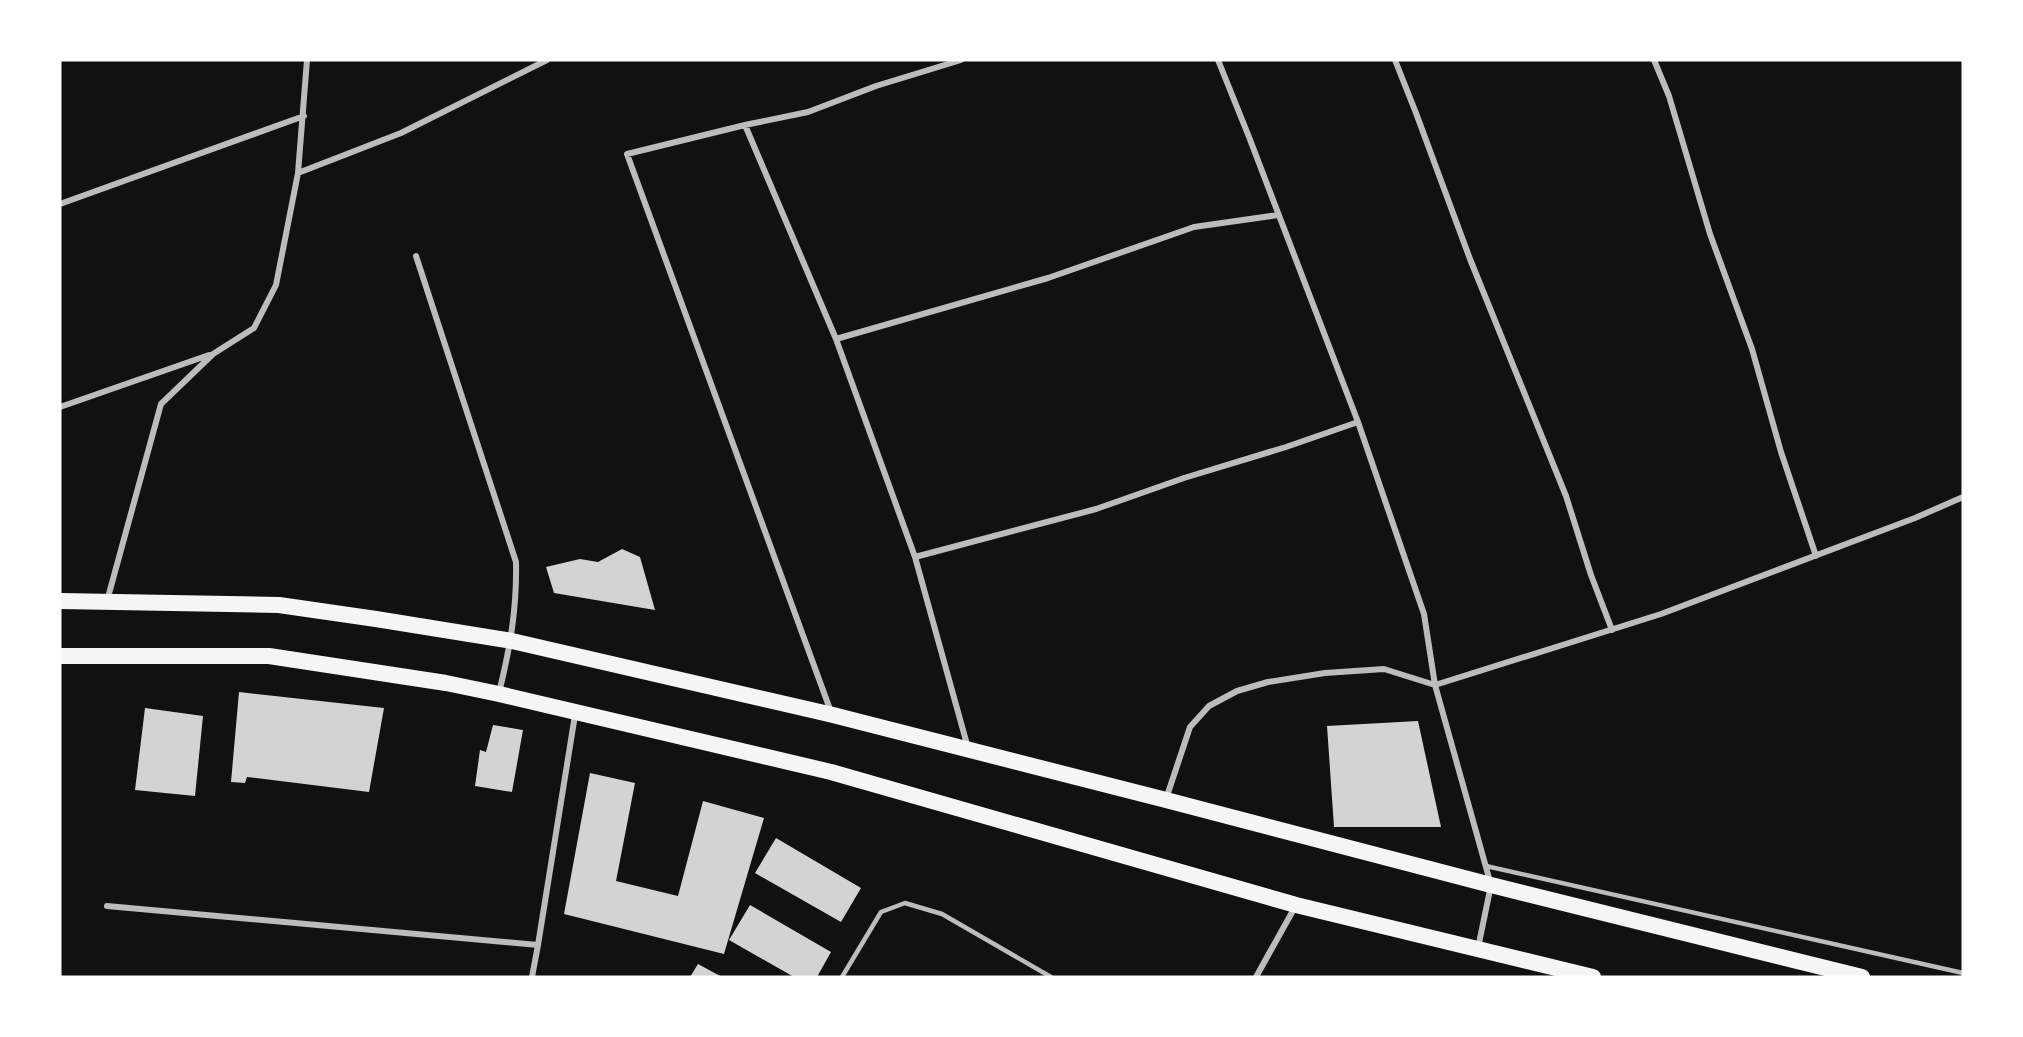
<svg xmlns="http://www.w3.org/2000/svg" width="2023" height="1037" viewBox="0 0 2023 1037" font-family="'Nunito Sans',sans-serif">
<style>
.building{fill:#d3d3d3}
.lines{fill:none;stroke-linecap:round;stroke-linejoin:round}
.service{stroke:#bcbcbc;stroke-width:4.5}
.minor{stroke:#bcbcbc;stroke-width:6}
.trunk{stroke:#f5f5f5;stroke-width:16}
</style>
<rect width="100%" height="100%" fill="#111"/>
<!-- building -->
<path class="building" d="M622,549L640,557L655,610L554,593L546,567L580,559L598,562Z
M239,692L384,708L369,792L247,777L245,783L231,782Z
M145,708L203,716L195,796L135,790Z
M1418,721L1441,827H1334L1327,726Z
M493,725L523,730L512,792L475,786L480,750L486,752Z
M590,773L635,783L616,881L678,896L703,801L764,818L724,954L564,914Z
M776,838L861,888L841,922L755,873Z
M750,905L831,952L817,977H794L729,940Z
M698,964L722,977H690Z"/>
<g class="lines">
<!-- service -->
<path class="service" d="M1486,866L1963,973
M842,977L881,912L905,903L942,914L1051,977"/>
<!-- minor -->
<path class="minor" d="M1218,60L1249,137L1358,422L1424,614L1435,685L1491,885L1478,948
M1395,60L1416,113L1470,259L1566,496L1591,575L1612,630
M1654,60L1669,96L1710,234L1752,349L1781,452L1816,556
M745,125L836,339L915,557L968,748
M298,173L401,133L547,60
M60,204L304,116
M416,256L516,562C517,609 510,648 499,693
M836,339L1048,278L1194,227L1278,215
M60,407L209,355
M915,557L1096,509L1184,478L1286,447L1358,422
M107,601L161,404L213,354L254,328L276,285L298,173L307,60
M831,712L627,154L745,125L808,112L876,86L961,60
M1166,799L1190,727L1209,706L1237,691L1268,682L1325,673L1384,669L1435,685L1661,614L1915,518L1963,497
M107,906L538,945L575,715
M532,977L538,945
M1256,977L1295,907"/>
<!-- trunk -->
<path class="trunk" d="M60,601L279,605L376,619L512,641L833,715L1166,800L1491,885L1862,977
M60,656H269L446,683L499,694L831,772L1296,905L1593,977"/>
</g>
<!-- border -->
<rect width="2023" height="1037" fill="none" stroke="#ffffff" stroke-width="123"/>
</svg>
